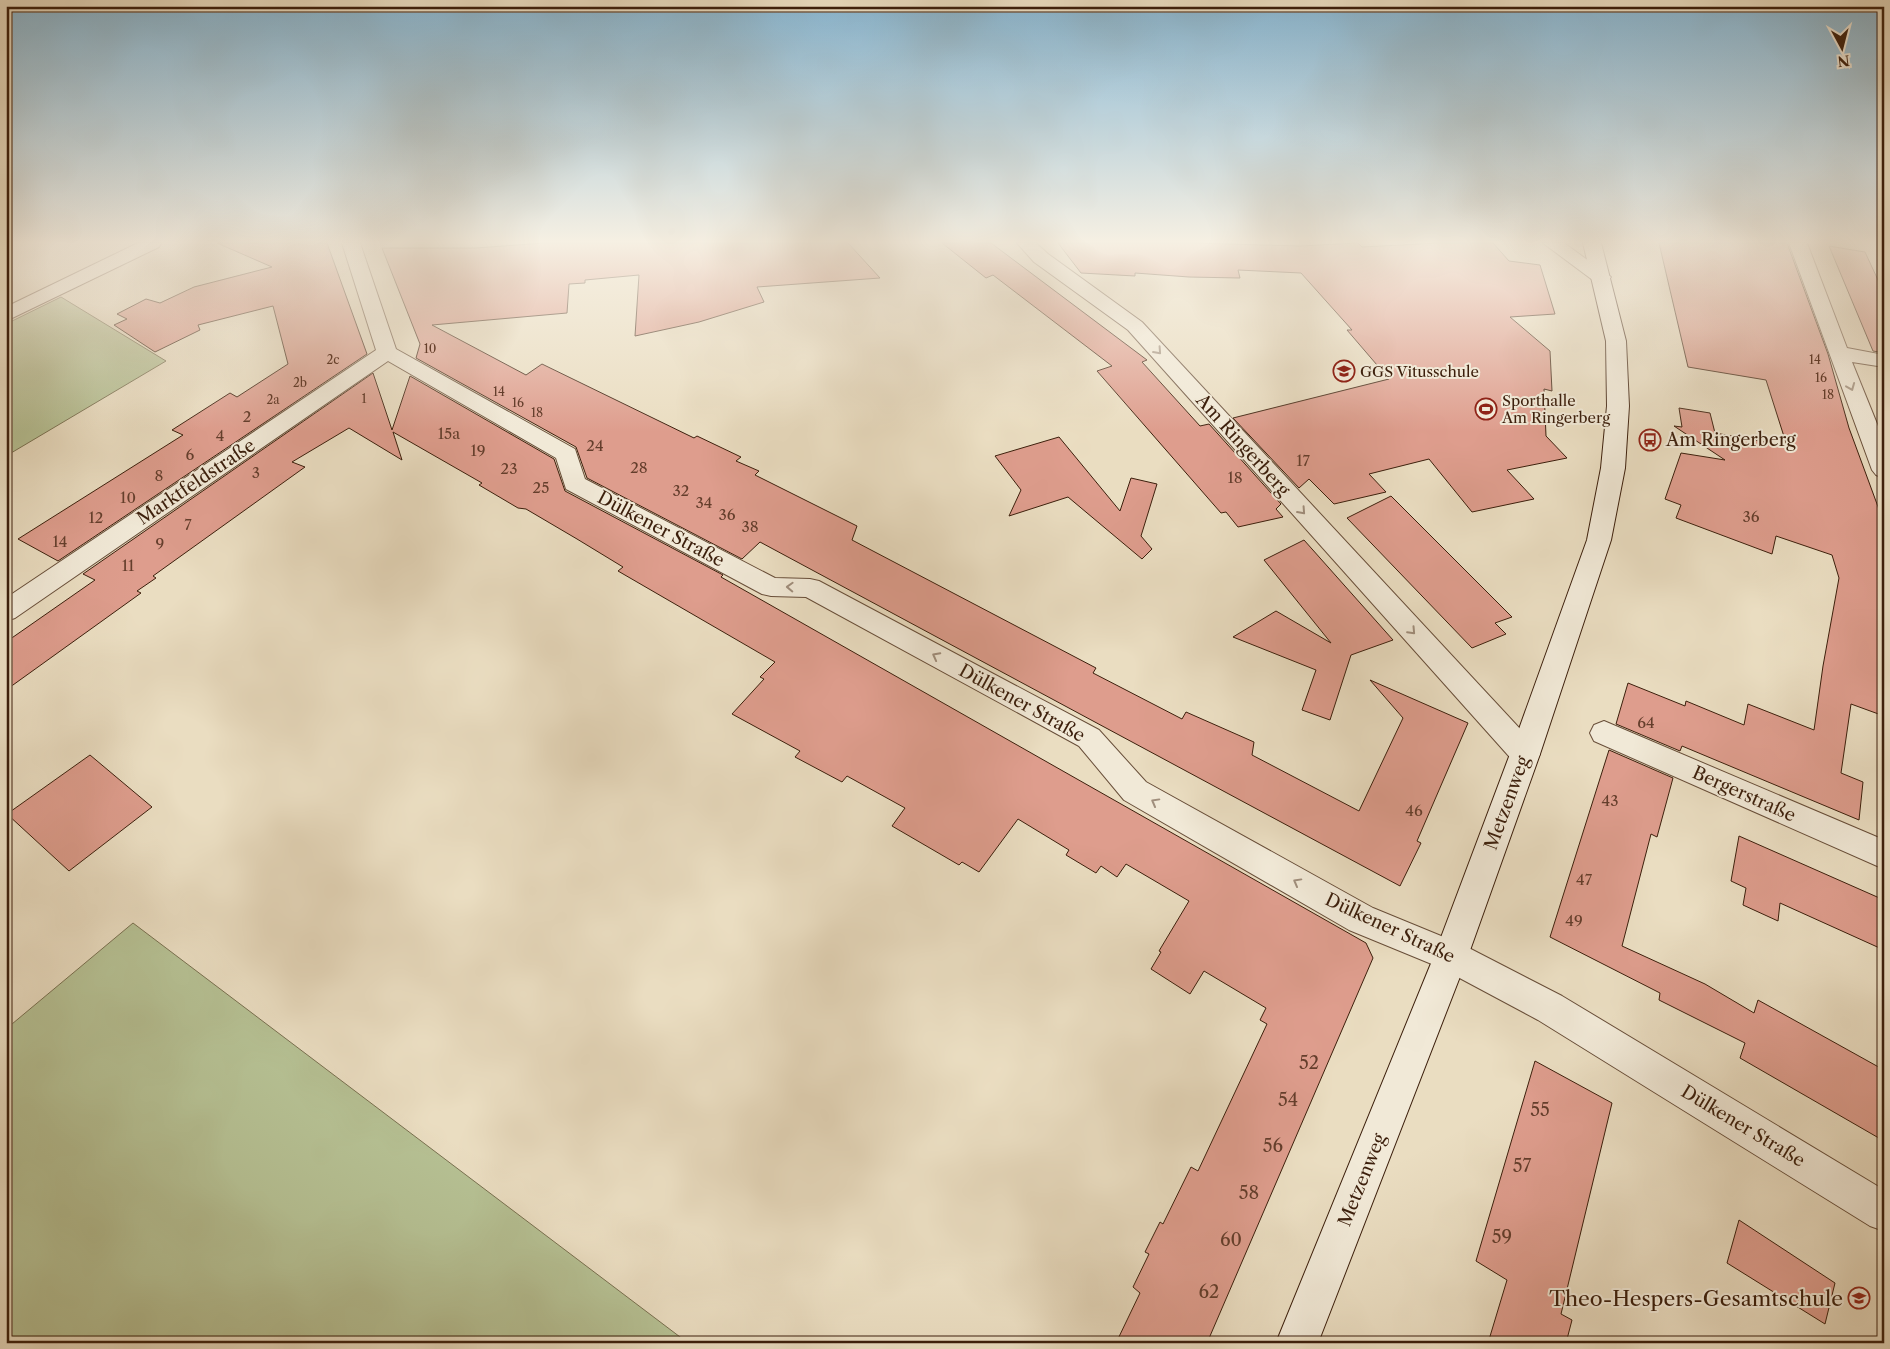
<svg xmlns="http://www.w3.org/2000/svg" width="1890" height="1349" viewBox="0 0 1890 1349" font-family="'Libre Caslon Text',serif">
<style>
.green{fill:#b6c194;stroke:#797050}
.building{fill:#de9d8d;stroke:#3c1f0c}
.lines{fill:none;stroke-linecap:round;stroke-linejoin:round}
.minor-casing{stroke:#684e39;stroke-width:2}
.tertiary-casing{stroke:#684e39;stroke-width:2}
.secondary-casing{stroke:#3c1f0c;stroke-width:2}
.minor{fill:#f1e9d7;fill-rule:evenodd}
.tertiary{fill:#f1e9d7;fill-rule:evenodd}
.secondary{fill:#f1e9d7;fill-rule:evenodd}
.oneway{stroke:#a08e7c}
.labels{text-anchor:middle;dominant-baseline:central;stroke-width:4;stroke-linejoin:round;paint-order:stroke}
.far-number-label{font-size:12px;fill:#643e2c}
.far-poi-label{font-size:15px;fill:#3c1f0c;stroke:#f1e9d7;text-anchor:start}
.number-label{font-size:15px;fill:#643e2c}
.poi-label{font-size:18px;fill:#3c1f0c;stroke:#f1e9d7;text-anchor:start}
.street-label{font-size:18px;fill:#3c1f0c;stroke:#f1e9d7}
.near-number-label{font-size:18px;fill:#643e2c}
.near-poi-label{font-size:21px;fill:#3c1f0c;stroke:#f1e9d7;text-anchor:end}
</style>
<rect width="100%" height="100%" fill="#eaddc1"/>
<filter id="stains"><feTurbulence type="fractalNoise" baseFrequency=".004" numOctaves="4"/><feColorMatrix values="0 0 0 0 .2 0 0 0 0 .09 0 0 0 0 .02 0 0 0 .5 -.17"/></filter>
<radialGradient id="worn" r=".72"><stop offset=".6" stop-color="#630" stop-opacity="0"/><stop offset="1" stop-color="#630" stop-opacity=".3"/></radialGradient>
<!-- green -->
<path class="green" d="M61,297L166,361L6,456V324Z
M133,923L688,1343H6V1029Z"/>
<!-- building -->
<path class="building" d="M217,243H327L367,354L58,561L18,539L183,435L172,430L230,393L237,397L288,364L273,306L198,325L200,330L155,352L114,325L127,319L117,314L146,299L160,303L194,287L272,267Z
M544,243H848L880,278L757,287L764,302L699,322L635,336L639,275L585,280V283L569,284L567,313L432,325L526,375L542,364L694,438L697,436L741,457L736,461L759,471L755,475L857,526L852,540L1096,668L1093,673L1182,719L1186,712L1254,742L1252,755L1359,811L1403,718L1370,680L1468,723L1417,841L1421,843L1400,886L760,542L742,559L587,478L576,447L416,358L420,344L382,248H476Z
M942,243H991L1147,360L1142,362L1200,426L1209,424L1281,504L1276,509L1283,517L1238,527L1226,512L1221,513L1097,371L1112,366L993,275L986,278Z
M1058,243H1192L1300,246L1358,243L1362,247L1439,243H1493L1509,261L1540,265L1555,314L1510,317L1550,351L1552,391L1544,389L1546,436L1567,458L1507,470L1534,499L1472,512L1429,459L1369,474L1386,492L1334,504L1309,479L1299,488L1233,418L1389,379L1347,330H1352L1301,273L1238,270L1240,278L1189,277L1135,273V276L1081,273Z
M1659,243H1787L1828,354L1849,428L1884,523V716L1851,704L1841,773L1863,782L1859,820L1682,746L1680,751L1616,724L1628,683L1685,706L1686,701L1744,725L1748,704L1814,730L1823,666L1839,578L1832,555L1776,536L1772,554L1676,518L1681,505L1665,499L1681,453L1725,460L1674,426L1682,427L1679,408L1710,413L1715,433L1787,446L1766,380L1688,367Z
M1829,246L1865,252L1884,293V353L1873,351Z
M373,373L392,430L410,376L554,459L565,491L723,575L721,577L1366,943L1373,958L1207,1343H1116L1140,1293L1133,1287L1149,1254L1145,1252L1160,1222L1163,1224L1191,1167L1198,1171L1267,1024L1260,1020L1266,1008L1204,971L1190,994L1151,969L1161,952L1159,951L1189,901L1126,864L1117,877L1101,866L1096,873L1066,855L1069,850L1018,819L979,872L962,862L959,865L892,826L905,808L847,776L842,782L795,757L800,751L732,714L764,679L760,677L775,662L618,571L623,567L577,539L526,509L518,508L479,485L482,483L393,432L402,460L349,428L292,462L305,467L153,576L156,578L137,591L141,593L6,690V642L95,580L83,574Z
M1059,437L1120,511L1131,478L1157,484L1141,536L1152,549L1142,559L1068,497L1009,516L1021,490L995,456Z
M1391,496L1512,617L1495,623L1506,634L1472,648L1347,518Z
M1304,540L1393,640L1351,655L1330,720L1302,710L1316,670L1233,637L1276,611L1331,643L1264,560Z
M1609,750L1673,778L1657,837L1651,834L1622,946L1705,984L1754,1013L1758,1000L1884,1070V1141L1740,1058L1745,1043L1659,1000L1660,993L1550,937Z
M90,755L152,807L69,871L7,814Z
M1739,836L1884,900V950L1780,903L1778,921L1743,905L1746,888L1731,881Z
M1535,1061L1612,1103L1561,1314L1572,1320L1566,1343H1488L1507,1280L1476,1261Z
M1739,1220L1835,1283L1825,1324L1727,1263Z"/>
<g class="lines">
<!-- minor casing -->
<g class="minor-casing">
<path id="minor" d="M138,243H161L159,247L6,321V307Z
M342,243H360L396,349L575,449L585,479L775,578L810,579L819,581L1099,730L1146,782L1373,908L1463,945L1562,996L1884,1190V1231L1870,1226L1538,1020L1439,967L1349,930L1124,800L1079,746L806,597L771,596L762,594L566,489L556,458L388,361L15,618L6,621V598L376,350Z
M1017,243H1036L1048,254L1142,322L1535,745L1540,754L1535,763L1525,766L1515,763L1128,330L1034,262Z
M1789,243H1807L1847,348L1884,355V367L1852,362L1884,441V478L1876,475L1872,470Z
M1604,721L1884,840V869L1594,741L1590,733L1594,725Z"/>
</g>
<!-- tertiary casing -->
<g class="tertiary-casing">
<path id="tertiary" d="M1543,243H1564L1611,277L1608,281H1594Z"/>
</g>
<!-- secondary casing -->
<g class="secondary-casing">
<path id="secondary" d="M1583,243H1601L1626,341L1629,406L1625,468L1611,540L1540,754L1468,956L1318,1343H1276L1434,956L1510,754L1587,540L1601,468L1607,406L1606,341Z"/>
</g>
<!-- minor -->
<use href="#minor" class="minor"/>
<!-- tertiary -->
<use href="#tertiary" class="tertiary"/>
<!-- secondary -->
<use href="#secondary" class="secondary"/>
</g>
<!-- one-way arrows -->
<defs><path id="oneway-chevron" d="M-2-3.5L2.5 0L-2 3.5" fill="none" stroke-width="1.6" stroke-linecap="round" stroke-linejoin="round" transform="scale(1.25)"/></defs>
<g class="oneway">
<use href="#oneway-chevron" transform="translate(1158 351) rotate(48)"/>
<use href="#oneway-chevron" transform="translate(1851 387) rotate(68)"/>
<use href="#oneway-chevron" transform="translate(1302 511) rotate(48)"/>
<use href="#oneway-chevron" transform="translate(790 587) rotate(-178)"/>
<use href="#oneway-chevron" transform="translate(1412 631) rotate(47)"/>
<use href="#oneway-chevron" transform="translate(936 656) rotate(-152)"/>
<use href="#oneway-chevron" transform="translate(1155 802) rotate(-151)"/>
<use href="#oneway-chevron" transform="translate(1297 882) rotate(-151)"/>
</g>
<!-- sky -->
<linearGradient id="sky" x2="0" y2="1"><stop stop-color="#88b7d3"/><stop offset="0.56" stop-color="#f6f0e3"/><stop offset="1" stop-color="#f6f0e3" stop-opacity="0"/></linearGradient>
<rect width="1890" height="432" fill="url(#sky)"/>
<!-- icons -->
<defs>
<g id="school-ring" transform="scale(1.125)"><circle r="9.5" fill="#f1e9d7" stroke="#8f2418" stroke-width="1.5"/><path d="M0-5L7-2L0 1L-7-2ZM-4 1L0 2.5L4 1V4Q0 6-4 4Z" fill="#8f2418"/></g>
<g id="stadium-ring" transform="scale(1.125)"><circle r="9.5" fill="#f1e9d7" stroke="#8f2418" stroke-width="1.5"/><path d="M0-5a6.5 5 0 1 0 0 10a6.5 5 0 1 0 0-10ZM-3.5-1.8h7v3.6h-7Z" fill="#8f2418"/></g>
<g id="bus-ring" transform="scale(1.125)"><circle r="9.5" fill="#f1e9d7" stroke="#8f2418" stroke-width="1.5"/><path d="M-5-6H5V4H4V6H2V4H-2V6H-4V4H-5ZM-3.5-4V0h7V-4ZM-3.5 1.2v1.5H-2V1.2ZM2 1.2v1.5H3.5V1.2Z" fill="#8f2418"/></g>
</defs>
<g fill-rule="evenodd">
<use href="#school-ring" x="1344" y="371"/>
<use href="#stadium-ring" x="1486" y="409"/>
<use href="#bus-ring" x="1650" y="440"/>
<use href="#school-ring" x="1859" y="1298"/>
</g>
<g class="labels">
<!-- far-number labels -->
<g class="far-number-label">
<text x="430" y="348">10</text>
<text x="333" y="359">2c</text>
<text x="1815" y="359">14</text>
<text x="1821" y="377">16</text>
<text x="300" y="382">2b</text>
<text x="499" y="391">14</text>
<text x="1828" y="394">18</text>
<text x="364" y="398">1</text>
<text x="273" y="399">2a</text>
<text x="518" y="402">16</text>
<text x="537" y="412">18</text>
</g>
<!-- far-poi labels -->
<g class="far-poi-label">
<text x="1360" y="371">GGS Vitusschule</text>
<text x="1502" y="400">Sporthalle<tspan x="1502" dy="17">Am Ringerberg</tspan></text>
</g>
<!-- number labels -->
<g class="number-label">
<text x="247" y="416">2</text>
<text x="449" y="433">15a</text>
<text x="220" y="435">4</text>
<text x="595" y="445">24</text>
<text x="478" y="450">19</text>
<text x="190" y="454">6</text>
<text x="1303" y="460">17</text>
<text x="639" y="467">28</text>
<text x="509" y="468">23</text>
<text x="256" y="472">3</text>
<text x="159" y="475">8</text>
<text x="1235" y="477">18</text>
<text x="541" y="487">25</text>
<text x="681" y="490">32</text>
<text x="128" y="497">10</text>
<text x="704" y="502">34</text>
<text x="727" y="514">36</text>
<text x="1751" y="516">36</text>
<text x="96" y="517">12</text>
<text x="188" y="524">7</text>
<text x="750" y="526">38</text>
<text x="60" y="541">14</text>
<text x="160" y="543">9</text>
<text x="128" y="565">11</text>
<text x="1646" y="722">64</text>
<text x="1610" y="800">43</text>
<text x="1414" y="810">46</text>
<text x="1584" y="879">47</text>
<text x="1574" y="920">49</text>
</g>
<!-- poi labels -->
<g class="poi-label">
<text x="1666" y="440">Am Ringerberg</text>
</g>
<!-- street labels -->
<g class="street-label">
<text transform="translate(1243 445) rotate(48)">Am Ringerberg</text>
<text transform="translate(196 482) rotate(-34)">Marktfeldstraße</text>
<text transform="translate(661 529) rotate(28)">Dülkener Straße</text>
<text transform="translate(1022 703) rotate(29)">Dülkener Straße</text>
<text transform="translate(1744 794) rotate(24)">Bergerstraße</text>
<text transform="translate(1507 803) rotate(-70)">Metzenweg</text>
<text transform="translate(1390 928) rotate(25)">Dülkener Straße</text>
<text transform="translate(1743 1126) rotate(31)">Dülkener Straße</text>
<text transform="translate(1362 1180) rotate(-68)">Metzenweg</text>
</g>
<!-- near-number labels -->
<g class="near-number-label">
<text x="1309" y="1063">52</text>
<text x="1288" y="1100">54</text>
<text x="1540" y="1110">55</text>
<text x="1273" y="1146">56</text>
<text x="1522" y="1166">57</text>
<text x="1249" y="1193">58</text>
<text x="1502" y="1237">59</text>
<text x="1231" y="1240">60</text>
<text x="1209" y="1292">62</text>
</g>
<!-- near-poi labels -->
<g class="near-poi-label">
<text x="1843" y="1298">Theo-Hespers-Gesamtschule</text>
</g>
</g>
<!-- margin -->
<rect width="1890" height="1349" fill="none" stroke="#eaddc1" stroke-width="25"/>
<rect x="8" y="8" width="1875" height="1334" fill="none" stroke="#3c1f0c" stroke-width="2.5"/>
<rect x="12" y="12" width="1865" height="1324" fill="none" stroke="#3c1f0c"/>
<!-- north arrow -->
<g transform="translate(1842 48) rotate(173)" stroke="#f1e9d7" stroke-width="4" paint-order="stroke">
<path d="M0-4L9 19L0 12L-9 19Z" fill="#3c1f0c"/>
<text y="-8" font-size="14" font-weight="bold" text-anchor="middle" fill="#3c1f0c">N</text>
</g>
<rect width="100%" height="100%" filter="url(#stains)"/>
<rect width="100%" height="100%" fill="url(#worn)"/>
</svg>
